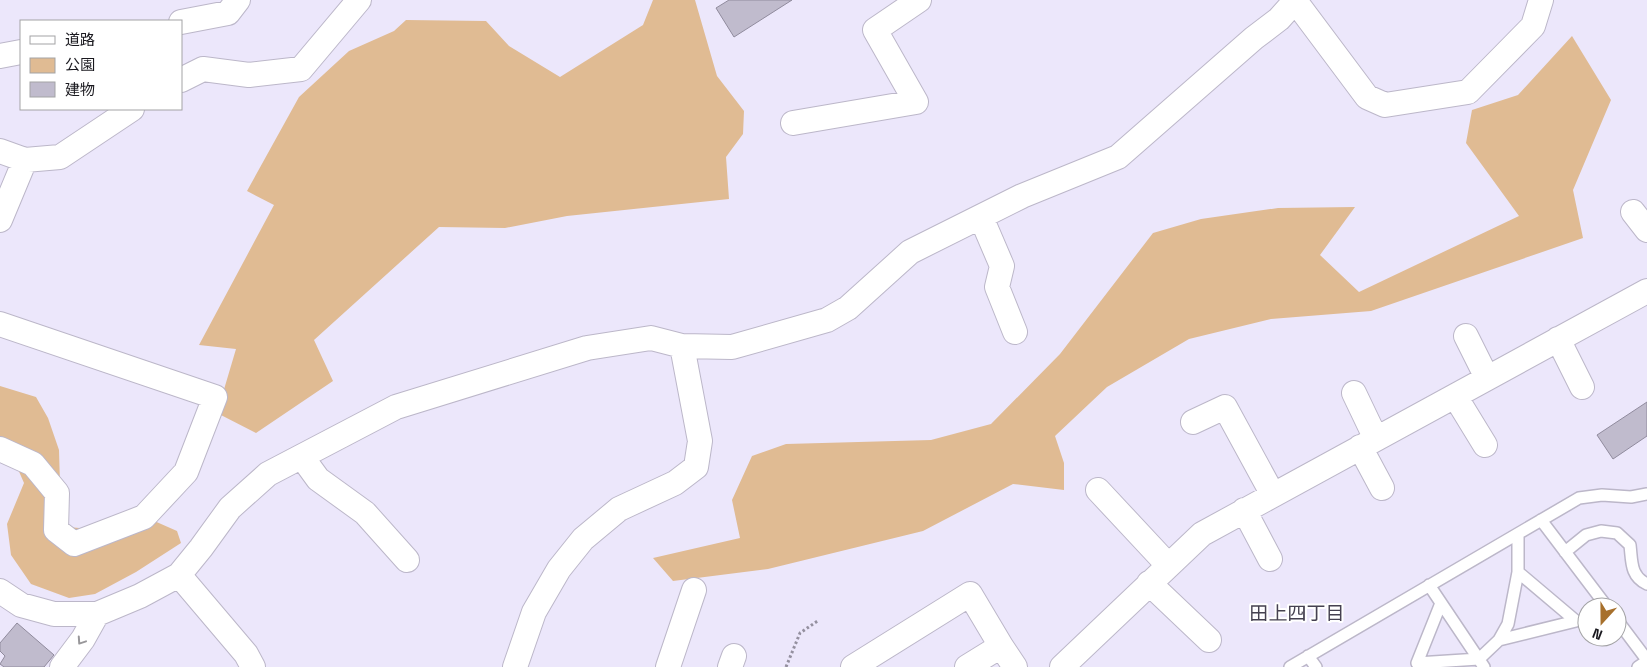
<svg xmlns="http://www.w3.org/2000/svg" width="1647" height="667" viewBox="0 0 1647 667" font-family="'Space Grotesk','Noto Sans JP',sans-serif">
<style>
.green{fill:#e0bb93}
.building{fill:#c0bbcd;stroke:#908b9d}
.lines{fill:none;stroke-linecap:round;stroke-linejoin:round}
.service-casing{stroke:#bcb7c9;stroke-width:14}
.minor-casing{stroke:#bcb7c9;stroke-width:26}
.path{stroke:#94909f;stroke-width:3;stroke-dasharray:2.5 2.5;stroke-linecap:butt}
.service{stroke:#fff;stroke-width:11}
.minor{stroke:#fff;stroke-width:24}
.oneway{stroke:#98979a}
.labels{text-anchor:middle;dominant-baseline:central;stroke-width:4;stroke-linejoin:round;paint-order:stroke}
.neighbourhood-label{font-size:19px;fill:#454150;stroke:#fff}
</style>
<rect width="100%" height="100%" fill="#ece7fb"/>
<!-- green -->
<path class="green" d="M653,0H695L717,76L744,111L743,134L726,157L729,199L567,216L505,228L439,227L314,340L333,381L256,433L217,413L236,349L199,345L274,205L247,191L299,97L349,51L394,31L406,20L486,21L509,46L560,77L643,25Z
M1572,36L1611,100L1573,190L1583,238L1371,311L1271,319L1189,339L1107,387L1055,436L1064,463V490L1013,484L923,531L768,569L673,581L653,558L740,538L732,500L752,456L786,444L931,440L991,424L1060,354L1153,233L1201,219L1278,208L1355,207L1320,255L1359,292L1519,216L1466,143L1472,110L1518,95Z
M0,386L36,397L48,418L59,450L60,484L67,527L105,530L152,520L177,531L181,543L136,572L95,594L69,598L31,584L11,555L7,524L24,483L14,460L0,450Z"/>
<!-- building -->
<path class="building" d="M729,0H792L734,37L716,8Z
M1647,402V436L1613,459L1597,435Z
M17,623L54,655L44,667H4L0,664L5,656L0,651V643Z"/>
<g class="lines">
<!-- service casing -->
<g class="service-casing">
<path id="service" d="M1541,520L1607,607
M1565,552L1586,535L1601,531L1617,533L1630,545C1632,561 1630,576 1647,584
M1429,585L1484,667
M1441,603L1417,663L1479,659L1499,640L1508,624L1518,572V534
M1617,620L1647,660
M1499,640L1576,621L1518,572
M1308,656L1316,667
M1290,667L1579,498L1602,495L1631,497L1647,494
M1638,667L1647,661"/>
</g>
<!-- minor casing -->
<g class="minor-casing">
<path id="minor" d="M1296,2L1367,97L1385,105L1468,92L1533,26L1541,0
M181,22L228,13L238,0
M0,56L21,52
M181,80L203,69L249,75L301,69L359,0
M793,123L916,102L875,30L919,0
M0,151L25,160L60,157L132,109
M1633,212L1647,230
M981,217L1002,266L997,287L1015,332
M0,220L25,160
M0,324L215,397L186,472L144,517L74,544L56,530L57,493L33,464L0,449
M1466,336L1487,378
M1558,339L1582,387
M1354,393L1376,439
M1455,396L1485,445
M1193,422L1225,407L1273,495
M1360,447L1382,488
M302,457L318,479L365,513L407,560
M1098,490L1168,565
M1244,510L1270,559
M179,575L246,654L253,667
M1149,583L1209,640
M0,591L21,605L54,614H97L140,596L179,575L201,548L230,508L268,474L396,407L587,348L651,338L682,346L732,347L827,320L848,308L910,252L1022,196L1118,157L1254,38L1279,19L1296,0
M62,667L83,639L97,614
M515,667L534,612L559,569L583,539L619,509L675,483L696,467L700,441L682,346
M668,667L694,590
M730,667L734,656
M853,667L970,594L1001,646
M967,667L1001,646L1015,667
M1062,667L1202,534L1647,291"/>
</g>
<!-- path -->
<path class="path" d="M786,667L800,633L819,620"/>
<!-- service -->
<use href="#service" class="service"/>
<!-- minor -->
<use href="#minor" class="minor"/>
</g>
<!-- one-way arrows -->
<defs><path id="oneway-chevron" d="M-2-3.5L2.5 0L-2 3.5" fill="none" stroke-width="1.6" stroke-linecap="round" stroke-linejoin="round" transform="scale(1.25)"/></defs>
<use class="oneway" href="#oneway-chevron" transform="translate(81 641) rotate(124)"/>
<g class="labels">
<!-- neighbourhood labels -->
<g class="neighbourhood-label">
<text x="1297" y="613">田上四丁目</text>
</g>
</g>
<!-- legend -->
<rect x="20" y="20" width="162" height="90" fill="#ffffff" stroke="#a3a3a5"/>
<rect x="30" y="36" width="25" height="8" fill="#ffffff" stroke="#a3a3a5"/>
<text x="65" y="45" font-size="15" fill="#19181e">道路</text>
<rect x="30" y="58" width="25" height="15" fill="#e0bb93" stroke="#a3a3a5"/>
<text x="65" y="70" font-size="15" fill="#19181e">公園</text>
<rect x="30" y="82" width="25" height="15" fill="#c0bbcd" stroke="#a3a3a5"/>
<text x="65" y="95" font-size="15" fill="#19181e">建物</text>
<!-- north arrow -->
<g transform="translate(1602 622) rotate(201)"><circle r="24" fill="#ffffff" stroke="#a3a3a5"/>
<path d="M0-4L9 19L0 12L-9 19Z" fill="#a7702c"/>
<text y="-8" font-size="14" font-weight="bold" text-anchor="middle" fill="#19181e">N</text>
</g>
</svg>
